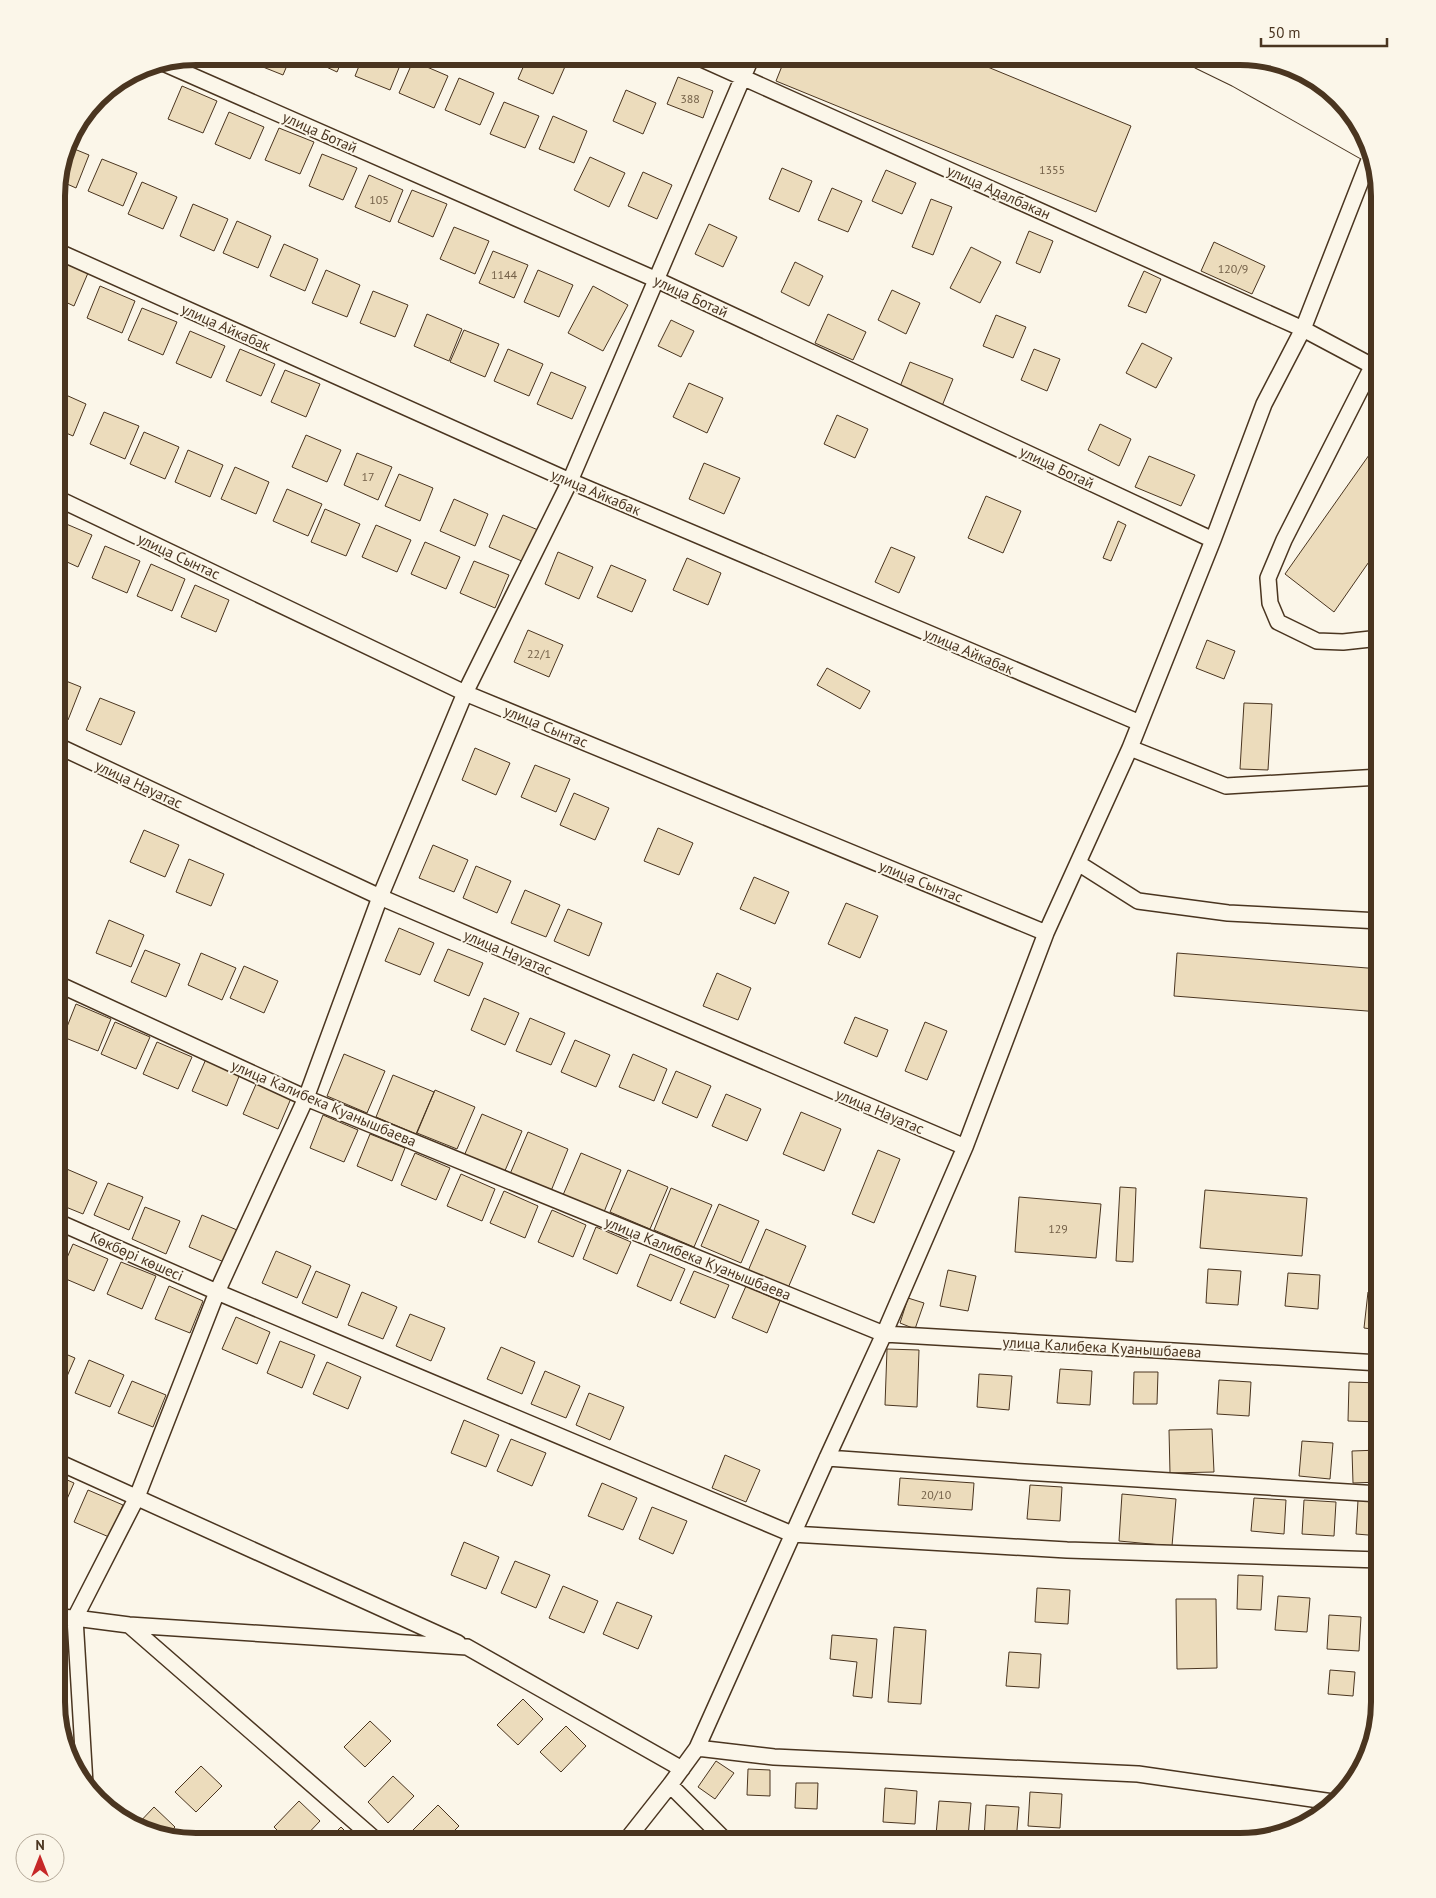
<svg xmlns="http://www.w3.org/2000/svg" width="1436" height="1898" viewBox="0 0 1436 1898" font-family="'PT Sans',sans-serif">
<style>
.building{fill:#ecdcbc;stroke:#4a3520}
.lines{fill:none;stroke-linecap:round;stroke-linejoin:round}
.minor-casing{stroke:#4a3520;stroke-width:18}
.primary-casing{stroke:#4a3520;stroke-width:26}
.minor{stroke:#fbf6e9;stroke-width:15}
.primary{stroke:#fbf6e9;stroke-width:24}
.labels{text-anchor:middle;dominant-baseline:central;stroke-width:4;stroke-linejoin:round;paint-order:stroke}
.number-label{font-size:12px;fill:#725f47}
.street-label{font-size:15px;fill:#4a3520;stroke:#fbf6e9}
.rim{fill:none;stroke:#4a3520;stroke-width:6}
</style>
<rect width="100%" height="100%" fill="#fbf6e9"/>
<!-- building -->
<path class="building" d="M250,56H291L283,75L248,61Z
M303,56H344L337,72Z
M363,56H399L403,58L390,90L355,76Z
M528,56H554L567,62L553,94L518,79Z
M786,56H961L1131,126L1096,212L776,81Z
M413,61L448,76L434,108L399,93Z
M126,77L119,93L108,88Z
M678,77L713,91L703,118L667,104Z
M459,78L494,93L480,125L445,110Z
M182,86L217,101L203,133L168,119Z
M626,90L656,103L643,134L613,121Z
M504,102L539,116L525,148L490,134Z
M229,112L264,127L250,159L215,144Z
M553,116L587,131L574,163L539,149Z
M279,128L314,142L300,174L265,160Z
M67,146L89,155L76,188L58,180Z
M322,154L357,168L343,200L309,186Z
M590,157L625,173L609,207L574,190Z
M102,159L137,173L123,206L88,191Z
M782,168L812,181L799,212L769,199Z
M886,170L916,183L902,214L872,201Z
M643,172L672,185L657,219L628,206Z
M369,175L403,190L390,222L355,207Z
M142,182L177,197L163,229L128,214Z
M832,188L862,201L848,232L818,220Z
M412,190L447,204L433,237L398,222Z
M931,199L952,207L933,255L912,247Z
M193,204L228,219L214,251L180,236Z
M237,221L271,236L258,268L223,253Z
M709,224L737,237L723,267L695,254Z
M454,227L489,241L475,274L440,259Z
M1029,231L1053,241L1040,273L1016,263Z
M1214,242L1265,266L1252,294L1201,271Z
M284,244L318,259L305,291L270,276Z
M971,247L1001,262L980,303L950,288Z
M493,251L528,265L514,298L479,283Z
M57,260L88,273L74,306L57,298Z
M795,262L823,276L809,306L781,292Z
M326,270L360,285L347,317L312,303Z
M538,270L573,285L559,317L524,302Z
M1144,271L1161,279L1146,313L1128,306Z
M100,286L135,301L122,333L87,318Z
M593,286L628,305L603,351L568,333Z
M892,290L920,303L906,334L878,320Z
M373,291L408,305L395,337L360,323Z
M142,308L177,322L163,355L128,340Z
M427,314L462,329L449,361L414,346Z
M828,314L866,332L853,360L815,343Z
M996,315L1026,327L1013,358L983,346Z
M671,320L694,331L681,357L658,346Z
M464,330L499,344L485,377L450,362Z
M190,331L225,346L211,378L176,363Z
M1142,343L1172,358L1156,388L1126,373Z
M240,349L275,364L261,396L226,381Z
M508,349L543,364L529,396L494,381Z
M1034,349L1060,359L1047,391L1021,380Z
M910,362L953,379L942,406L899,389Z
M285,370L320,384L306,417L271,402Z
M551,372L586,387L572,419L537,404Z
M689,383L723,398L707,433L673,417Z
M57,391L86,404L73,436L57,429Z
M104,412L139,426L125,459L90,444Z
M837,415L868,429L855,458L824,444Z
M1100,424L1131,439L1119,466L1088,450Z
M144,432L179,447L165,479L130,464Z
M306,435L341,450L327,482L292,467Z
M1374,448L1380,452V546L1334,612L1285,574Z
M188,450L223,465L210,497L175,482Z
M357,453L392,467L378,500L344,485Z
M1149,456L1195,475L1181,506L1135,487Z
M704,463L740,478L724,514L689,499Z
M235,467L269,482L256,514L221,499Z
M399,474L433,488L420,521L385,506Z
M287,489L322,504L308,536L273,521Z
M986,496L1021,511L1003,553L968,538Z
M454,499L488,514L475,546L440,531Z
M325,509L360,524L346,556L311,542Z
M503,515L538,530L524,562L489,547Z
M57,520L92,535L78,567L56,557Z
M1118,521L1126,525L1111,561L1103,558Z
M376,525L411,540L397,572L362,557Z
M425,542L460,557L446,589L411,574Z
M105,546L140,561L127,593L92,578Z
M891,547L915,557L899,593L875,582Z
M558,552L593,567L579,599L545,584Z
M687,558L721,573L708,605L673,590Z
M474,561L509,575L495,608L460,593Z
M151,564L185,579L172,611L137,596Z
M611,565L646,580L632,612L597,597Z
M195,585L229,600L216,632L181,617Z
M528,630L563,645L549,677L514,662Z
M1207,640L1235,651L1224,679L1196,668Z
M827,668L870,691L860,709L817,685Z
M56,677L81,687L68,720L56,715Z
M100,698L135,712L121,745L86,730Z
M1244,703L1272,704L1268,770L1240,769Z
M475,748L510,763L496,795L462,780Z
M535,765L570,779L556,812L521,797Z
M574,793L609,808L595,840L560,825Z
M658,828L693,843L679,875L644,861Z
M144,830L179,845L165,877L130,862Z
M433,845L468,860L454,892L419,878Z
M189,859L224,874L211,906L176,892Z
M476,866L511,881L497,913L463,898Z
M754,877L789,892L775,924L740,909Z
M525,890L560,905L546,937L511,923Z
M846,903L878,916L860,958L828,944Z
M568,909L602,923L589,956L554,941Z
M109,920L144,935L131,967L96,953Z
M399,928L434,943L420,975L385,961Z
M448,949L483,963L469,996L434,981Z
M145,950L180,964L166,997L131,982Z
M201,953L236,968L222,1000L188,985Z
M1177,953L1380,969V1012L1174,996Z
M244,966L278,981L264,1013L230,998Z
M717,973L751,988L738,1020L703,1006Z
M56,998L63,1001L56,1016Z
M484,998L519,1013L505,1045L471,1030Z
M76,1004L111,1019L98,1051L63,1037Z
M855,1017L888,1030L877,1057L844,1043Z
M530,1018L565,1033L551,1065L516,1051Z
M115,1022L150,1037L136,1069L101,1054Z
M925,1022L947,1031L927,1080L905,1071Z
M575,1040L610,1055L596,1087L561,1072Z
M157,1042L192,1057L178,1089L143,1074Z
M344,1054L385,1071L367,1113L327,1096Z
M633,1054L667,1069L654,1101L619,1087Z
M206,1059L240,1074L227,1106L192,1091Z
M676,1071L711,1086L697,1118L662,1103Z
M393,1075L434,1092L416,1134L376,1117Z
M257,1082L292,1096L278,1129L243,1114Z
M435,1090L475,1107L457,1149L417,1133Z
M726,1094L761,1109L747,1141L712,1126Z
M801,1112L841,1129L824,1171L783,1154Z
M482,1114L522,1131L504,1173L464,1156Z
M323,1115L358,1130L344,1162L310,1148Z
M528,1132L568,1149L551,1191L510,1174Z
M370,1134L405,1148L392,1181L357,1166Z
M878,1150L900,1159L874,1223L852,1214Z
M415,1153L450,1168L436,1200L401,1185Z
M581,1153L621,1170L604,1212L563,1195Z
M62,1167L97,1182L83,1214L56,1203V1180Z
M628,1170L668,1187L650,1229L610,1212Z
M461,1174L495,1189L482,1221L447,1206Z
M108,1183L143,1197L129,1230L94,1215Z
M1120,1187L1136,1188L1133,1262L1116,1261Z
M671,1188L712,1205L694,1247L654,1230Z
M1205,1190L1307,1198L1302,1256L1200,1248Z
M504,1191L538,1206L525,1238L490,1223Z
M1019,1197L1101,1204L1096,1258L1015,1252Z
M719,1204L759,1221L741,1263L701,1246Z
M145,1207L180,1221L166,1254L132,1239Z
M552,1210L586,1225L573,1257L538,1242Z
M202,1215L237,1230L224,1262L189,1247Z
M596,1227L631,1242L617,1274L583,1259Z
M766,1229L806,1246L788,1288L748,1271Z
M56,1236L62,1239L56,1253Z
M73,1244L108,1259L94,1291L59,1276Z
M276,1251L311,1266L297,1298L262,1283Z
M650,1254L685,1269L671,1301L637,1286Z
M121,1262L156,1276L142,1309L107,1294Z
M1208,1269L1241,1271L1238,1305L1206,1303Z
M948,1270L976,1276L968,1311L940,1306Z
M316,1271L350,1285L337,1318L302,1303Z
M694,1271L729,1285L715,1318L680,1303Z
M1288,1273L1320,1275L1318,1309L1285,1306Z
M169,1286L203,1301L190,1333L155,1319Z
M746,1286L780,1301L767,1333L732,1318Z
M362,1292L397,1307L383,1339L348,1325Z
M1368,1292L1380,1294V1330L1364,1328Z
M908,1298L924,1303L915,1329L900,1323Z
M410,1314L445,1328L431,1361L396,1346Z
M236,1317L270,1332L257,1364L222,1349Z
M280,1341L315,1355L302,1388L267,1373Z
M501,1347L535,1362L522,1394L487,1379Z
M887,1349L919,1350L917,1407L885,1405Z
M56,1350L75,1358L61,1390L56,1388Z
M89,1360L124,1375L110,1407L75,1393Z
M327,1362L361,1377L348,1409L313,1394Z
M1060,1369L1092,1371L1090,1405L1057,1403Z
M545,1371L580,1386L566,1418L531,1404Z
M1134,1372H1158L1157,1404H1133Z
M979,1374L1012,1376L1009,1410L977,1407Z
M1219,1380L1251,1382L1249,1416L1217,1414Z
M132,1381L166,1395L153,1427L118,1413Z
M1349,1382L1380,1383V1422L1348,1421Z
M589,1393L624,1407L610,1440L576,1425Z
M464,1420L499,1435L486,1467L451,1453Z
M1212,1429L1214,1472L1170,1473L1169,1430Z
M511,1439L546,1453L532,1486L497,1471Z
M1302,1441L1333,1443L1330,1479L1299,1476Z
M1380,1450V1482L1353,1483L1352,1451Z
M725,1455L760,1470L746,1502L712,1488Z
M56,1475L74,1483L60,1515L56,1513Z
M900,1478L974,1483L972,1510L898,1505Z
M602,1483L637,1498L623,1530L588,1516Z
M1030,1485L1062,1487L1060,1521L1027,1519Z
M88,1490L123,1505L109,1537L74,1522Z
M1122,1494L1176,1499L1172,1546L1119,1541Z
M1254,1498L1286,1500L1284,1534L1251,1531Z
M1304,1500L1336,1502L1334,1536L1302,1534Z
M1358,1500L1380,1502V1536L1356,1534Z
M652,1507L687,1521L673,1554L639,1539Z
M464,1542L499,1557L486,1589L451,1575Z
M515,1561L550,1575L536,1608L501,1593Z
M1238,1575L1263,1576L1261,1610L1237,1609Z
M563,1586L598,1601L584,1633L549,1618Z
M1037,1588L1070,1590L1068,1624L1035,1622Z
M1278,1596L1310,1598L1307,1632L1275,1630Z
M1176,1599H1216L1217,1668L1177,1669Z
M617,1602L652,1616L638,1649L603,1634Z
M1329,1615L1361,1617L1359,1651L1327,1649Z
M894,1627L926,1630L921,1704L888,1702Z
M832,1635L877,1639L872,1698L853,1696L857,1662L830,1659Z
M1009,1652L1041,1654L1039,1688L1006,1686Z
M1330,1670L1355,1672L1353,1696L1328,1694Z
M56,1672H64V1706H57L56,1702Z
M523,1699L543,1719L518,1745L497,1725Z
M370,1721L391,1741L365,1767L344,1747Z
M566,1726L586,1746L561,1772L540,1752Z
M716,1761L734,1773L715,1799L698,1787Z
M201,1766L222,1786L196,1812L175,1792Z
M748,1769L770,1770V1796L747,1795Z
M393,1776L414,1796L388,1823L368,1802Z
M796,1783H818L817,1809L795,1808Z
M885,1788L917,1791L915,1824L883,1822Z
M1030,1792L1062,1794L1060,1828L1028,1826Z
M299,1801L320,1821L300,1842H289L274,1827Z
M939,1801L971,1803L968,1837L936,1835Z
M438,1805L459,1826L443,1842H423L412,1831Z
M986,1805L1019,1807L1016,1841L984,1839Z
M154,1807L175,1827L168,1834L136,1826Z
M341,1827L356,1842H326Z"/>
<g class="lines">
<!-- minor casing -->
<g class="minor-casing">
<path id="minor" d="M695,56L1303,329L1380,370
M163,63L657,280L1213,540
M57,251L570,481L1140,723
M1373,365L1284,540L1268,578L1270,603L1278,622L1317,641L1343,642L1380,638
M57,498L465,693L1046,933
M56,745L380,897L965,1147
M1130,748L1226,786L1380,777
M1078,863L1138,901L1228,913L1380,921
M56,983L306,1098L884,1334L1380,1363
M56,1221L217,1292L792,1534L1067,1550L1380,1560
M827,1458L1024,1472L1380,1494
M56,1461L458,1643
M56,1617L75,1618L137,1497L217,1292L306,1098L380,897L465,693L570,481L752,56
M129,1625L378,1842
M697,1748L774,1757L1138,1774L1333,1802
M85,1784L75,1618L129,1625L467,1647L682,1769
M670,1785L727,1842
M625,1842L670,1785L697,1748L827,1458L884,1334L965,1147L1046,933L1130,748L1213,540L1264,404L1303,329L1369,160"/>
</g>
<!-- primary casing -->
<g class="primary-casing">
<path id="primary" d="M1201,57L1238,75L1365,147
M1253,58L1350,113"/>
</g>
<!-- minor -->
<use href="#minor" class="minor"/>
<!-- primary -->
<use href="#primary" class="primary"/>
</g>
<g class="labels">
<!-- number labels -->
<g class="number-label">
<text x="690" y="98">388</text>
<text x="1052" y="169">1355</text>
<text x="379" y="199">105</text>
<text x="1233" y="268">120/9</text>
<text x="504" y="274">1144</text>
<text x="368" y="476">17</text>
<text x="539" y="653">22/1</text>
<text x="1058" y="1228">129</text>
<text x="936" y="1494">20/10</text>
</g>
<!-- street labels -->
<g class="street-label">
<text transform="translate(320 132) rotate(24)">улица Ботай</text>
<text transform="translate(999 192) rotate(24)">улица Адалбакан</text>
<text transform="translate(691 296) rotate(25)">улица Ботай</text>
<text transform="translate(226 327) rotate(24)">улица Айкабак</text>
<text transform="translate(1057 467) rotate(25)">улица Ботай</text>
<text transform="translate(596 492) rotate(23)">улица Айкабак</text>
<text transform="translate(179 556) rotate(25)">улица Сынтас</text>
<text transform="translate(969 651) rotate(23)">улица Айкабак</text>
<text transform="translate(546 726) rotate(22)">улица Сынтас</text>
<text transform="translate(139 784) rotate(25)">улица Науатас</text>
<text transform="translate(921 881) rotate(22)">улица Сынтас</text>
<text transform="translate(508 952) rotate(23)">улица Науатас</text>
<text transform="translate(324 1103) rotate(23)">улица Калибека Куанышбаева</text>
<text transform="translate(880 1111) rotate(23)">улица Науатас</text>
<text transform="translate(137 1256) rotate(24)">Көкбөрі көшесі</text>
<text transform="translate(698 1258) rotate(22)">улица Калибека Куанышбаева</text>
<text transform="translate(1102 1347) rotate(3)">улица Калибека Куанышбаева</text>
</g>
</g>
<!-- crop -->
<path d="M0 0H1436V1898H0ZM196 65H1240A131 131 0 0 1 1371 196V1702A131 131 0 0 1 1240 1833H196A131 131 0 0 1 65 1702V196A131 131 0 0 1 196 65Z" fill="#fbf6e9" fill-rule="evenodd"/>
<path class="rim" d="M196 65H1240A131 131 0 0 1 1371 196V1702A131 131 0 0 1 1240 1833H196A131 131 0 0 1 65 1702V196A131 131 0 0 1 196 65Z"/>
<!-- north arrow -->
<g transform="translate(40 1858)"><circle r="24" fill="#fbf6e9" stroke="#b4a999"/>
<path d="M0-4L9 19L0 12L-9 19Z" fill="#c62828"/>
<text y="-8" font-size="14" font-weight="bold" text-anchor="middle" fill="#4a3520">N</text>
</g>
<!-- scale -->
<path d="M1261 38v8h126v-8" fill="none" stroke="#4a3520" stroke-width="2.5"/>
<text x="1268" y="38" font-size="15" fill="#4a3520" stroke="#fbf6e9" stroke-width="4" paint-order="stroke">50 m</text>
</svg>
